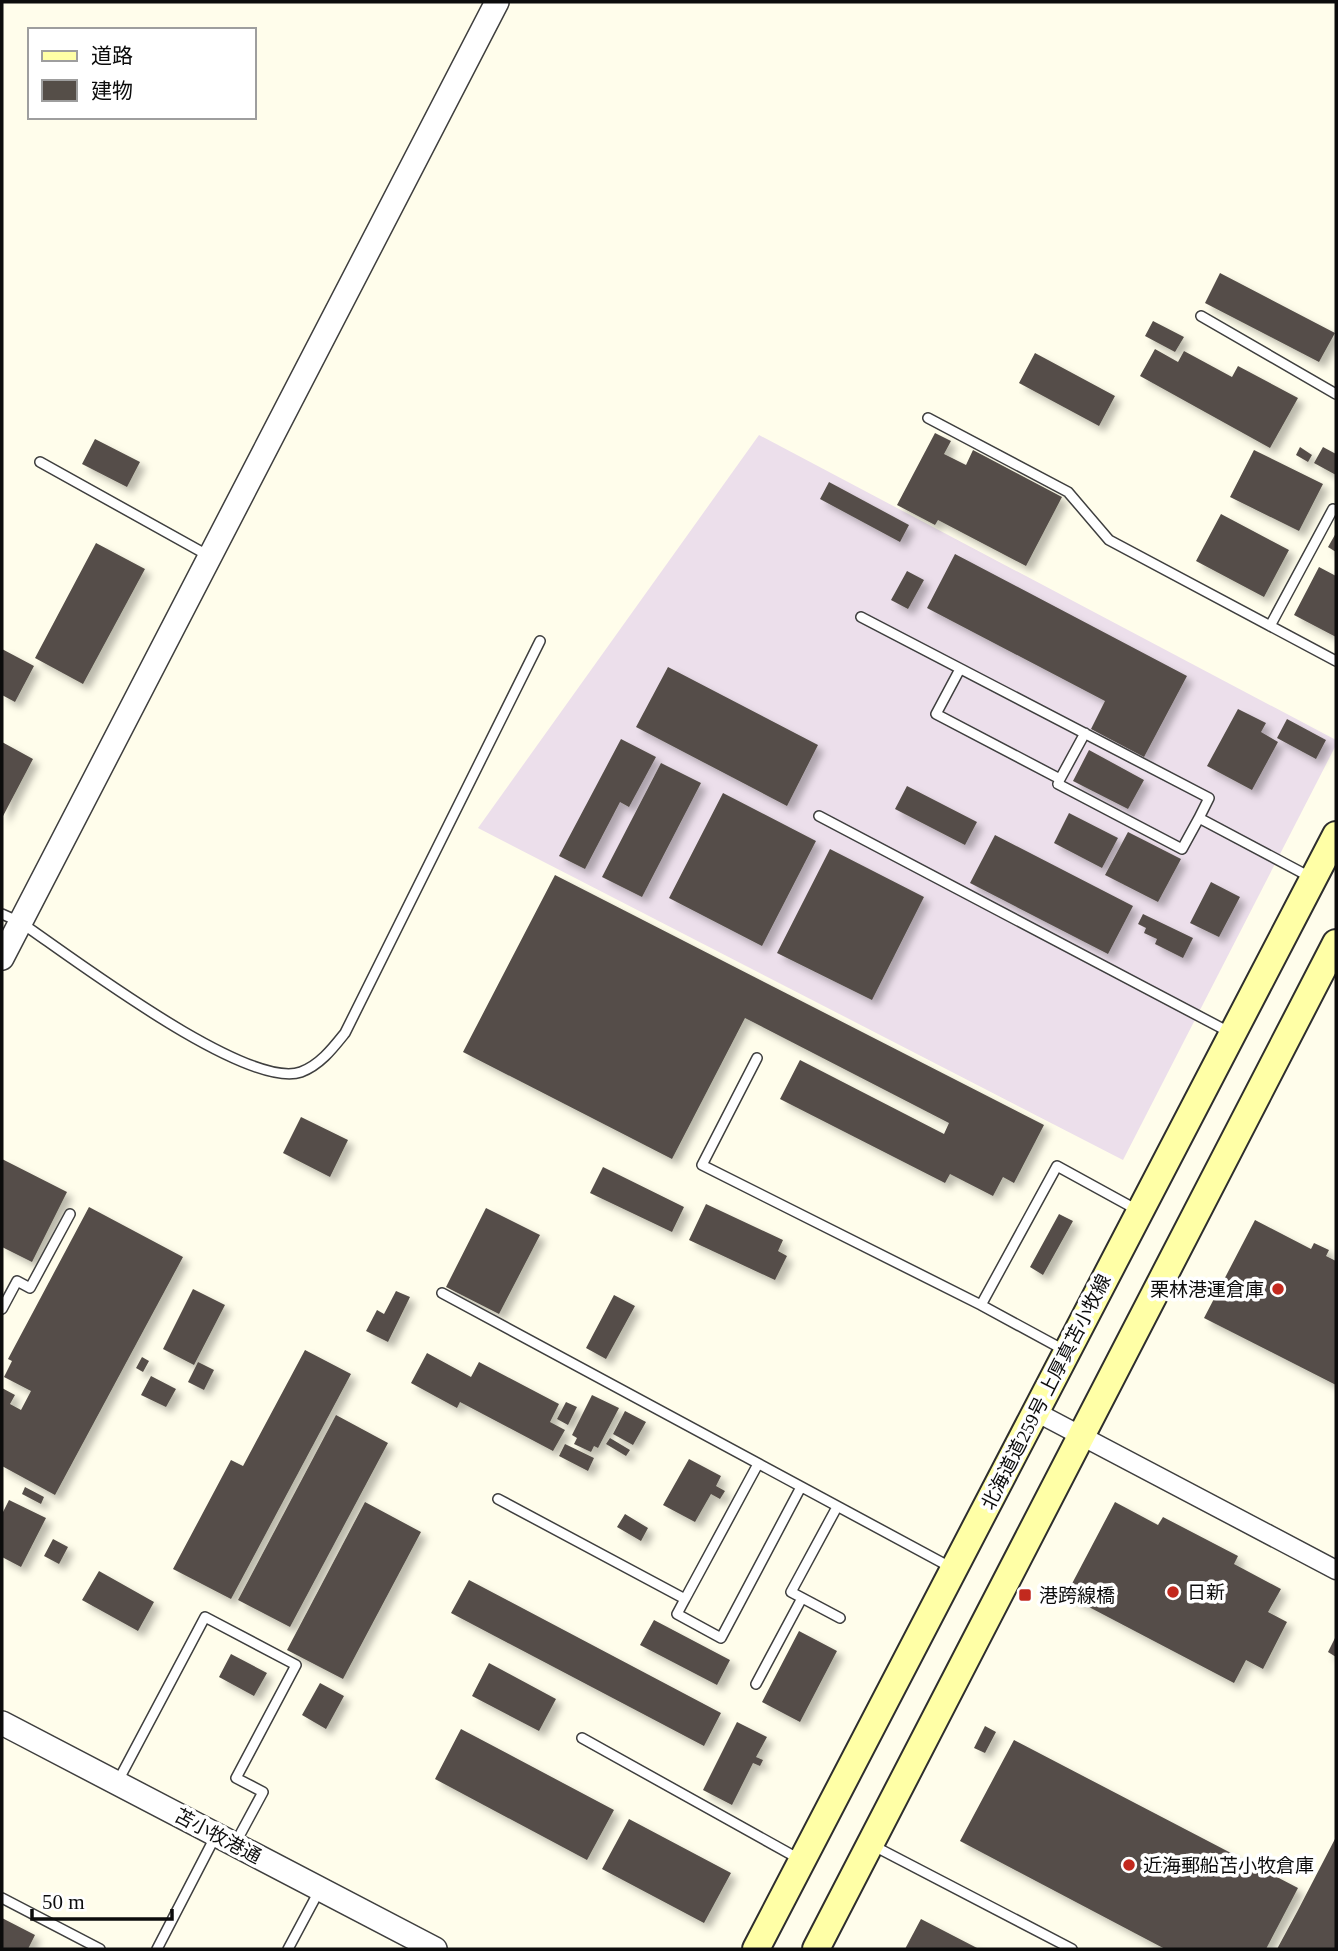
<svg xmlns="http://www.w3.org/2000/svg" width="1338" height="1951" viewBox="0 0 1338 1951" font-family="'Times New Roman','Noto Sans JP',serif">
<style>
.industrial{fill:#ecdfeb}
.building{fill:#554e48;filter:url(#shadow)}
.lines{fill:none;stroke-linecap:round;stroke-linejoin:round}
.service-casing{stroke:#3f3f3f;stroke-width:12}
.minor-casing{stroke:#3f3f3f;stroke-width:21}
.tertiary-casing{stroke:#3f3f3f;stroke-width:26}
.secondary-casing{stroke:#2e2e2e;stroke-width:30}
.service{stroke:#fff;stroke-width:9}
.minor{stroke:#fff;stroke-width:18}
.tertiary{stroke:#fff;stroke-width:23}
.secondary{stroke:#ffffa6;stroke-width:26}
.poi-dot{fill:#c2291e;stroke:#fff;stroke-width:2.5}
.labels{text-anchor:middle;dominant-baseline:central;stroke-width:7;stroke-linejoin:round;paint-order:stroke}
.poi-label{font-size:19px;fill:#0c0c0c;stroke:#fff;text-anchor:start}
.street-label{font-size:19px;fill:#0c0c0c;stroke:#fff}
</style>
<defs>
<filter id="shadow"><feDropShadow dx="6" dy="6" stdDeviation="3.5" flood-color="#0004"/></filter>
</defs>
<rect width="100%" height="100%" fill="#fffdeb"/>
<!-- industrial -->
<path class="industrial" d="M759,435L1336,740V745L1123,1160L478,828Z"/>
<!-- building -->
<path class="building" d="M1220,273L1335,333L1319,362L1205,303Z
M1153,321L1184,337L1175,352L1145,336Z
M1155,349L1178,362L1184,351L1232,377L1238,366L1298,398L1270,448L1140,376Z
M1035,353L1115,396L1099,426L1019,383Z
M935,433L951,441L944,454L966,465L973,450L1062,497L1026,566L938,520L935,525L897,505Z
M95,439L140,462L127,487L82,464Z
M1300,447L1312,455L1308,462L1296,455Z
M1323,447L1336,454V475L1314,463Z
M1254,450L1323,484L1299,531L1230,497Z
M829,482L909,525L900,542L820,499Z
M1221,514L1289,550L1264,597L1196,561Z
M1336,533V552L1328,547Z
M96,543L145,569L83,684L35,658Z
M955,554L1187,676L1144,757L1091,729L1105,701L927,608Z
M1319,567L1336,576V637L1294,615Z
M907,571L924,580L908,609L891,600Z
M2,649L34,666L15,702L2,695Z
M668,667L818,745L787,806L636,727Z
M1238,709L1266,723L1261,732L1278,742L1252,790L1207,766Z
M1287,719L1326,740L1316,759L1277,738Z
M621,739L656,757L629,807L620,802L585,869L559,856Z
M2,742L33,759L2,818Z
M1089,750L1144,780L1128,809L1073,781Z
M661,763L701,783L642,897L602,877Z
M907,786L977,822L965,845L895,809Z
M723,793L816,841L762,946L669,898Z
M1069,813L1118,838L1102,868L1054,843Z
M1128,832L1181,859L1158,902L1105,875Z
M995,835L1133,906L1108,954L970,883Z
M830,849L924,897L872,1000L777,953Z
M555,875L1044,1125L1014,1183L1003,1177L993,1196L950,1174L945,1183L780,1099L800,1060L944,1134L949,1123L745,1018L672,1159L463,1052Z
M1211,882L1240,897L1219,937L1190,923Z
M1143,914L1193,938L1183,958L1155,944L1157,939L1144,933L1146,928L1138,924Z
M301,1117L348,1140L330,1177L283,1153Z
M2,1159L67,1192L32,1262L2,1247Z
M603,1167L684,1207L672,1232L590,1193Z
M706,1204L783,1240L778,1251L787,1256L775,1280L689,1240Z
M89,1207L183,1257L55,1495L2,1466V1388L15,1395L10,1404L21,1410L31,1391L4,1377L12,1361L8,1359Z
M486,1208L540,1235L499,1314L446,1287Z
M1059,1214L1073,1221L1043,1275L1030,1267Z
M1255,1220L1311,1249L1314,1243L1329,1250L1326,1256L1336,1261V1385L1204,1318Z
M193,1289L225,1305L194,1365L163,1349Z
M396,1291L410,1297L388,1342L366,1331L377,1310L384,1314Z
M614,1295L635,1306L606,1359L586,1348Z
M305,1350L351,1374L231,1599L173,1569L231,1460L243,1466Z
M427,1353L471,1377L479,1362L559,1404L550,1422L565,1430L553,1451L460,1402L457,1408L411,1383Z
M142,1357L149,1361L143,1372L136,1368Z
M198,1362L214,1370L204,1390L188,1382Z
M151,1376L176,1389L166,1407L141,1395Z
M592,1395L619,1408L598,1448L594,1446L591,1452L574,1444L577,1438L572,1435Z
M566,1402L577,1407L568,1425L557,1419Z
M625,1411L646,1422L633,1445L613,1434Z
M336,1415L388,1443L290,1627L238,1600Z
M610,1438L630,1450L626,1456L606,1444Z
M565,1444L594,1458L588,1471L559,1456Z
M689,1459L721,1476L716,1486L725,1491L720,1499L711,1494L695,1522L663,1505Z
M25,1487L44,1497L41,1504L22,1494Z
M9,1500L46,1518L21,1567L2,1557V1514Z
M365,1502L421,1532L343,1679L287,1650Z
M1115,1502L1158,1525L1163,1517L1238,1556L1234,1564L1281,1589L1268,1612L1287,1622L1263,1669L1246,1660L1234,1683L1066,1595Z
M625,1514L648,1528L641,1541L617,1527Z
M53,1539L68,1547L59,1564L44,1556Z
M99,1571L154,1602L138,1631L82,1600Z
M469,1580L721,1713L704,1746L451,1613Z
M654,1620L730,1660L717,1685L640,1645Z
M799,1631L837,1651L800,1722L762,1702Z
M1336,1636V1657L1328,1652Z
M231,1654L267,1673L254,1696L219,1677Z
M489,1663L556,1699L539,1731L472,1696Z
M320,1683L344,1696L326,1729L302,1715Z
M737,1722L767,1737L756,1757L763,1760L760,1766L753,1763L732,1805L703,1790Z
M985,1726L996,1732L985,1753L974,1748Z
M461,1729L614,1810L587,1860L435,1779Z
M1014,1740L1298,1888L1266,1949H1165L960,1841Z
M629,1819L731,1873L704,1923L602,1869Z
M1336,1837V1949H1277L1297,1912Z
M2,1918L35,1935L28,1949H2Z
M921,1919L979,1949H905Z"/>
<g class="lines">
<!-- service casing -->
<g class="service-casing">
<path id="service" d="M1201,316L1336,394
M928,418L1068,492L1109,540L1336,661
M40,462L209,556
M861,617L1209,798L1199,818L1312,878
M1270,626L1333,509
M960,669L936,714L1060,779L1085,733
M1060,779L1058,784L1182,849L1199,818
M819,816L1231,1033
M2,914L20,922C70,956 247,1091 301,1072C320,1065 333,1048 345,1033L540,641
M757,1058L702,1165L981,1305
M442,1293L952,1568
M2,1309L17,1281L30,1288L70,1214
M1064,1350L981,1305L1057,1166L1139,1211
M498,1499L685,1599L758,1464
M837,1507L791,1592L840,1618
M685,1599L677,1614L721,1638L801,1487
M756,1684L802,1598
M582,1738L801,1860
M118,1781L205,1617L296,1665L236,1778L263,1792L236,1842
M872,1845L1072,1949
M2,1898L100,1949
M157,1949L215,1837
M288,1949L319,1891"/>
</g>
<!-- minor casing -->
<g class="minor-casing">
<path id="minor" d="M1036,1412L1336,1570"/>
</g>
<!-- tertiary casing -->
<g class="tertiary-casing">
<path id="tertiary" d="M2,958L497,2
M2,1723L435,1949"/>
</g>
<!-- secondary casing -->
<g class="secondary-casing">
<path id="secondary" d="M756,1949L1336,835
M816,1949L1336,943"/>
</g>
<!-- service -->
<use href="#service" class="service"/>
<!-- minor -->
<use href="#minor" class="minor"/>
<!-- tertiary -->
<use href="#tertiary" class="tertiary"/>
<!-- secondary -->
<use href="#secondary" class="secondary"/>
</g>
<!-- markers -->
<g class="poi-dot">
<circle cx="1278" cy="1289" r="7"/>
<circle cx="1173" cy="1592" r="7"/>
<rect x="1018" y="1588" width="14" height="14" rx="3.5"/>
<circle cx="1129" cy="1865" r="7"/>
</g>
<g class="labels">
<!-- poi labels -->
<g class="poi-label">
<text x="1264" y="1289" text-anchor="end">栗林港運倉庫</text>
<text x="1187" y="1592">日新</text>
<text x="1039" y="1595">港跨線橋</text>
<text x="1143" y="1865">近海郵船苫小牧倉庫</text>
</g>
<!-- street labels -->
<g class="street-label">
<text transform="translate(1046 1392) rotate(-63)">北海道道259号 上厚真苫小牧線</text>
<text transform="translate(218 1836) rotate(28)">苫小牧港通</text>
</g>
</g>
<!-- border -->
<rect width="1338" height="1951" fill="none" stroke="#0c0c0c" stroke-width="7"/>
<!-- legend -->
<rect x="28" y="28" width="228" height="91" fill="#ffffff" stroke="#9e9e9e" stroke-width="2"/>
<rect x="42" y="51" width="35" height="10" fill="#ffffa6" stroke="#9e9e9e" stroke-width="2"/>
<text x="91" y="63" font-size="21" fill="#0c0c0c">道路</text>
<rect x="42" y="80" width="35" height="21" fill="#554e48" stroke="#9e9e9e" stroke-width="2"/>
<text x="91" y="98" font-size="21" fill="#0c0c0c">建物</text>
<!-- scale -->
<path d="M32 1909v10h140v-10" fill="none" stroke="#0c0c0c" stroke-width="3.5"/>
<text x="42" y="1909" font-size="21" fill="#0c0c0c" stroke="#ffffff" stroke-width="5" paint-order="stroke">50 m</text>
</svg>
